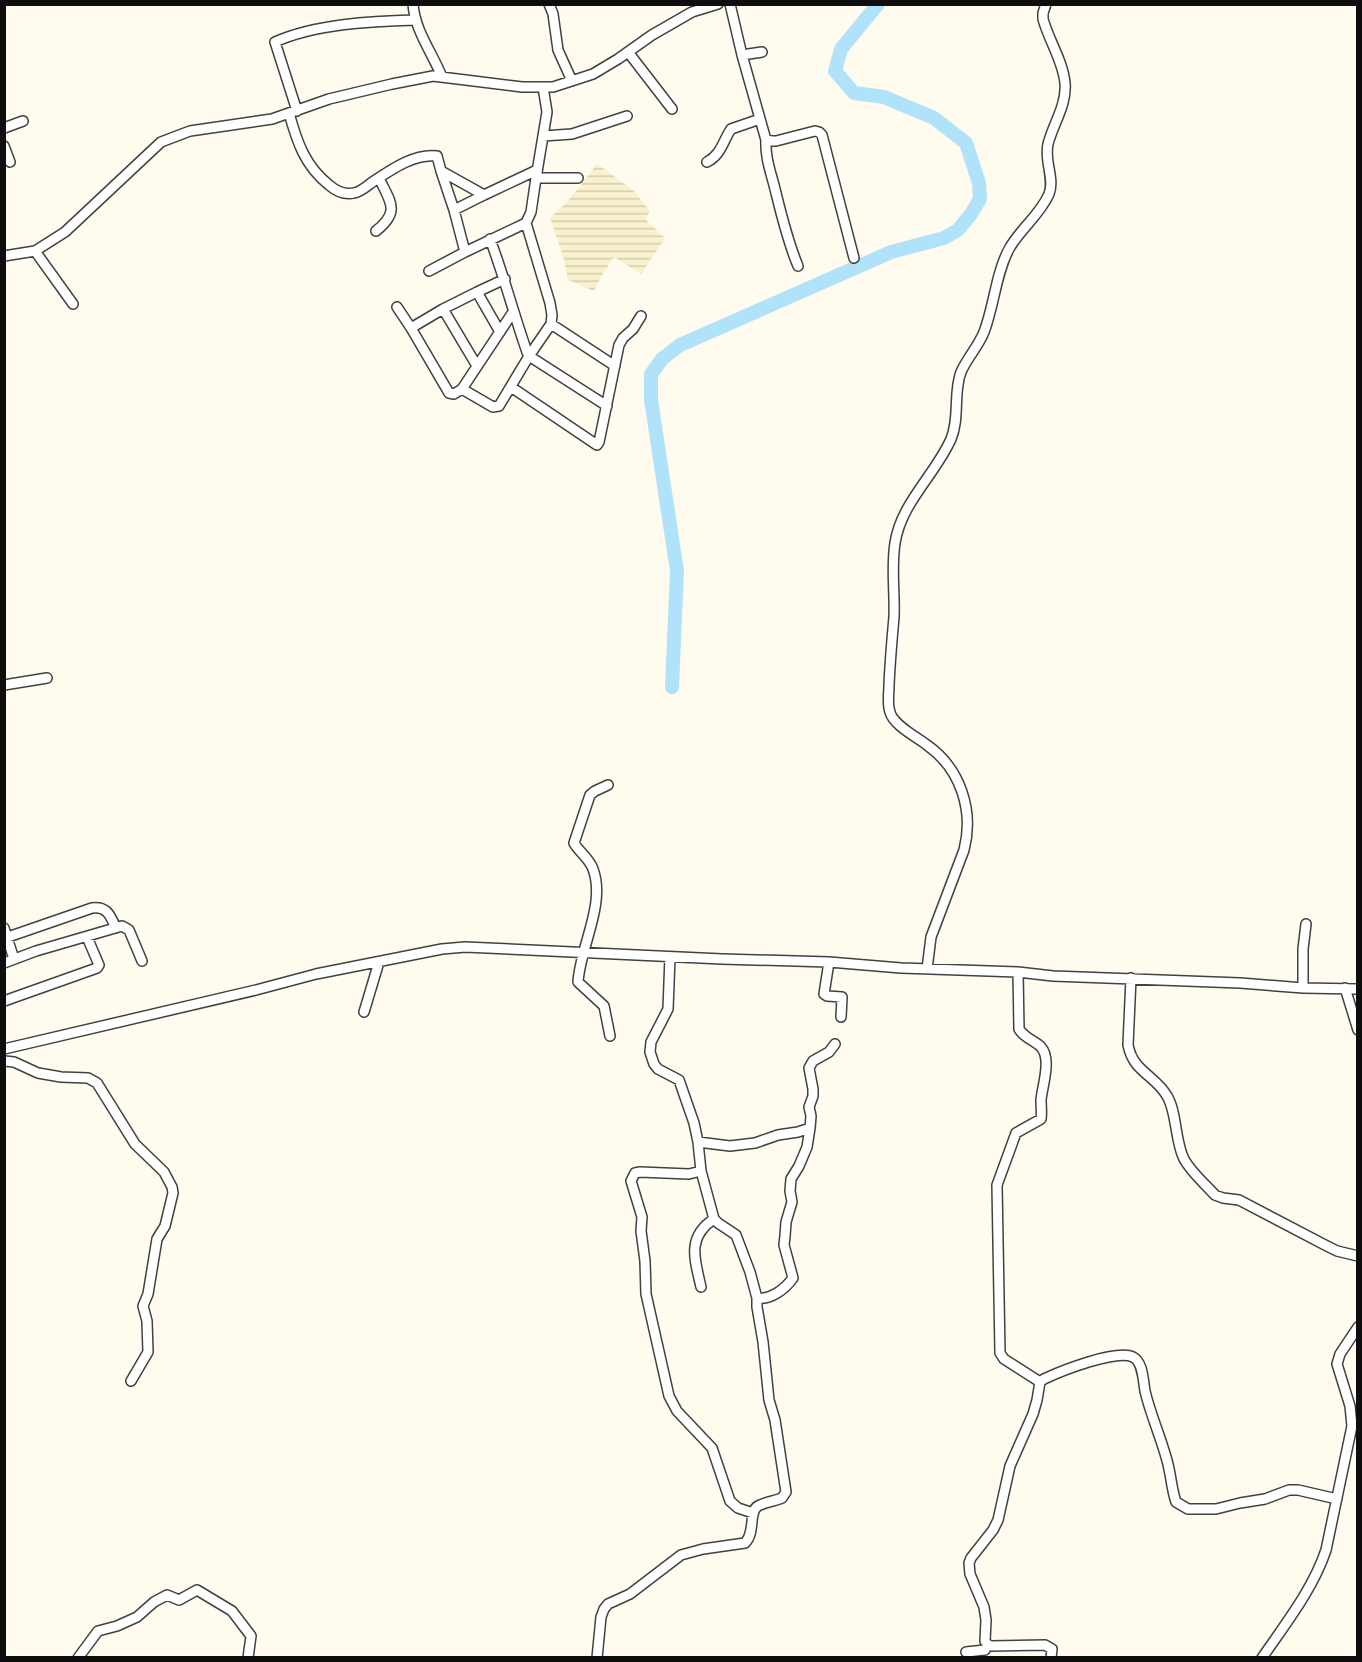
<svg xmlns="http://www.w3.org/2000/svg" width="1362" height="1662" viewBox="0 0 1362 1662" font-family="'Times New Roman',serif">
<style>
.farmland{fill:url(#farmland-rules)}
.lines{fill:none;stroke-linecap:round;stroke-linejoin:round}
.river{stroke:#b0e2f9;stroke-width:14}
.minor-casing{stroke:#414141;stroke-width:12}
.minor{stroke:#fff;stroke-width:9}
</style>
<defs>
<pattern id="farmland-rules" width="6" height="5" patternUnits="userSpaceOnUse" patternTransform="scale(1.5)"><rect width="6" height="5" fill="#f7f1cd"/><path d="M0 2.5h6" fill="none" stroke="#d3cdaf"/></pattern>
</defs>
<rect width="100%" height="100%" fill="#fffbee"/>
<!-- farmland -->
<path class="farmland" d="M597,164L633,190L650,211L645,219L665,238L641,274L614,257L602,275L594,291L568,280L564,259L550,218L568,201Z"/>
<g class="lines">
<!-- river -->
<path class="river" d="M672,687L677,571L651,400V374L662,359L680,345L891,252L944,238L958,230L971,214L980,199L979,183L966,143L934,118L884,97L854,93L835,71L841,49L878,4"/>
<!-- minor casing -->
<g class="minor-casing">
<path id="minor" d="M413,4C415,31 432,52 442,77
M549,4L553,14L558,50L572,81
M730,4L742,55L766,140L772,141H776L815,131L819,132L822,135L854,258
M628,52L672,109
M742,55L762,52
M543,87L547,112L543,136L572,134L627,116
M297,111L275,42C315,24 372,21 415,20
M289,113C297,142 305,166 329,185C336,191 345,195 354,193C361,192 368,185 374,181C392,169 415,153 437,156L441,171L484,195L537,170
M4,128L23,121
M543,136L536,178H578
M766,140C765,156 770,170 774,185C781,213 787,240 798,266
M4,146L10,162
M707,162C721,155 723,141 731,129L760,119
M441,171L454,210
M484,195L454,210L465,252L526,223L531,212L536,178
M526,223L550,303L552,315L551,324L615,366
M376,231C401,211 390,202 379,178
M490,239C504,276 514,315 527,352L529,356L607,406
M35,251L73,304
M4,256L35,251L65,232L161,142L190,131L272,119L329,99L392,84L433,76L522,87H553L593,74L618,59L652,35L692,12L718,4
M429,271L465,252
M477,292L443,309L477,366
M397,307L411,328
M443,309L411,328L449,393L454,394L462,389
M513,312L462,389L493,407L499,406L529,356L551,324
M500,332L477,292L505,279
M511,387L597,445L599,442L619,345L623,338L633,329L641,316
M4,685L47,678
M608,785L595,791L590,795L574,843C579,852 589,858 593,869C606,904 580,947 578,982L604,1006L610,1036
M4,928L14,959
M8,937L92,908C107,906 110,915 116,928
M829,962L824,994L827,996L842,997L841,1017
M4,963L36,951L122,926L129,930L142,961
M927,969L931,937L964,850C974,811 961,769 927,745C917,737 893,725 890,712C887,704 889,694 889,685C890,662 892,639 894,617C895,592 891,568 895,543C901,503 935,475 951,439C960,418 953,392 961,372C967,358 978,347 984,332C994,306 996,273 1009,249C1020,229 1040,215 1049,194C1055,179 1044,161 1048,144C1053,124 1067,105 1065,83C1063,61 1049,41 1043,19V13L1046,4
M1018,972L1019,1029C1024,1038 1034,1040 1041,1047C1052,1059 1042,1087 1041,1100C1041,1107 1042,1113 1041,1119L1016,1133L997,1185L1000,1353L1004,1359L1040,1382
M1131,978L1128,1045C1133,1072 1155,1075 1167,1096C1177,1112 1175,1142 1184,1159C1191,1172 1205,1184 1215,1195L1223,1198L1239,1200L1325,1245L1337,1251L1358,1256
M1303,988V949L1306,924
M1345,988L1358,1030
M4,1001L97,968L99,965L87,937
M364,1012L379,962
M4,1049L256,990L316,974L442,949L465,947L722,959L829,962L901,968L1018,972L1053,976L1240,983L1303,988L1358,989
M4,1061L14,1062L38,1073L61,1077L88,1078L97,1083L135,1144L164,1172L172,1187L173,1193L165,1226L157,1239L148,1294L143,1306L147,1321L148,1352L131,1381
M810,1128L811,1116L809,1107L813,1096V1089L809,1068L813,1061L829,1052L835,1044
M698,1142L730,1146L755,1143L778,1135L798,1132L810,1128L807,1147L799,1166L791,1179L790,1191L792,1202L786,1222L785,1236L784,1245L793,1278C785,1289 771,1300 757,1298
M701,1171L689,1174L640,1172L635,1173L631,1181L642,1217L641,1231L645,1261L646,1294L669,1396L677,1411L712,1448L730,1501L738,1508L753,1513
M701,1287C695,1260 686,1237 714,1219
M966,1652L985,1650
M78,1658L98,1631L117,1626L137,1617L154,1602L167,1595L179,1600L197,1590L232,1611L251,1636L248,1658
M597,1658L601,1617L604,1609L608,1604L630,1594L681,1555L703,1549L745,1543C756,1532 748,1512 758,1506C765,1502 775,1501 782,1498L786,1492L775,1420L769,1400L763,1342L757,1307V1298L750,1272L736,1235L718,1223L714,1219L701,1171L698,1142L694,1123L679,1080L658,1069L654,1064L650,1052L651,1042L668,1009L670,957
M1051,1658L1052,1649L1045,1645L991,1646L987,1644L985,1641L986,1620L984,1607L970,1574L969,1563L971,1558L993,1530L998,1520L1010,1466L1033,1414L1037,1400L1040,1382L1044,1379C1061,1371 1116,1349 1133,1357C1143,1362 1143,1380 1145,1391C1150,1413 1160,1435 1166,1457C1171,1472 1171,1488 1176,1502L1188,1509H1216L1240,1503L1265,1499L1289,1490H1298L1337,1499
M1262,1658C1286,1623 1313,1589 1326,1550L1352,1426L1350,1406L1337,1364L1340,1354L1358,1327"/>
</g>
<!-- minor -->
<use href="#minor" class="minor"/>
</g>
<!-- border -->
<rect width="1362" height="1662" fill="none" stroke="#0e0e0e" stroke-width="12"/>
</svg>
